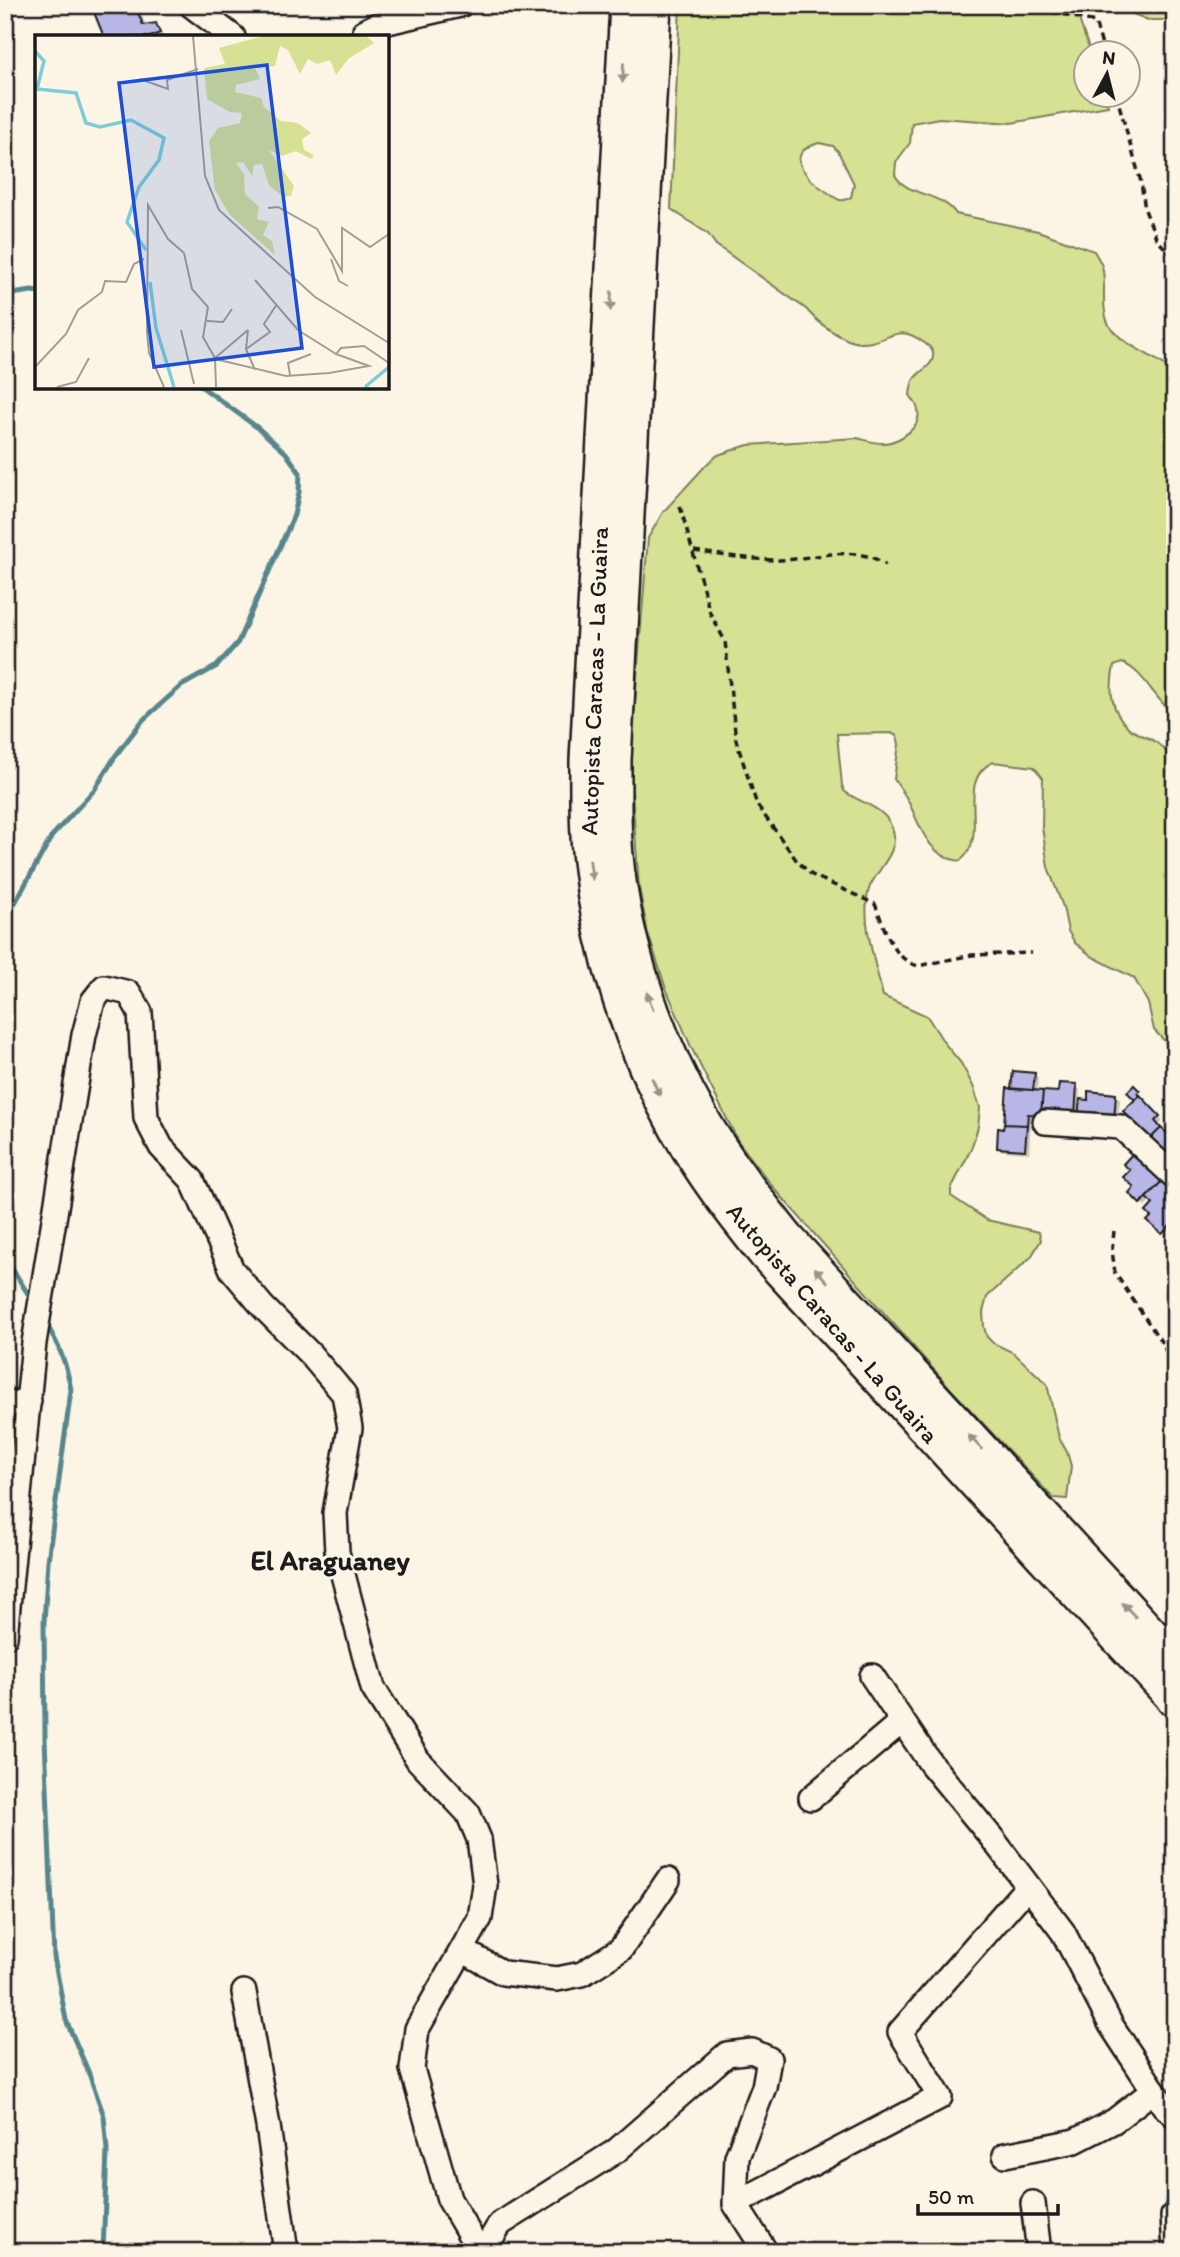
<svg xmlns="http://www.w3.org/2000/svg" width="1180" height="2257" viewBox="0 0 1180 2257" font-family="Itim,sans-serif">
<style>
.green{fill:#d6e194;stroke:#797e58;stroke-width:2;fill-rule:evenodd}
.shadow{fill:#0003}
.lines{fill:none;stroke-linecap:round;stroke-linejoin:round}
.stream{stroke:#56868c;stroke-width:5}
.building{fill:#b8b6e7;stroke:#1c1c1c;stroke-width:2}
.minor-casing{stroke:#1c1c1c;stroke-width:28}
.highway-casing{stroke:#1c1c1c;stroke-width:38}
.path{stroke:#1c1c1c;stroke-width:3.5;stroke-dasharray:7 5;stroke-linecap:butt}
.minor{stroke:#fcf5e5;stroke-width:23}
.highway{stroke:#fcf5e5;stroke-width:33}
.oneway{fill:#97938b}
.labels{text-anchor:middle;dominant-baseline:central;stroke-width:6;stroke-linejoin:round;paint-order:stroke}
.street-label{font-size:24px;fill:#1c1c1c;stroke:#fcf5e5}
.quarter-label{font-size:28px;font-weight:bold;fill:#1c1c1c;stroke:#fcf5e5}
.inset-river{fill:none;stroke:#7dcdd7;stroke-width:3.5}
.inset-road{fill:none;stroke:#a29e95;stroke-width:2}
.view{fill:#1d4ed8;fill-opacity:0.15;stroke:#1d4ed8;stroke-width:3.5}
.inset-edge{fill:none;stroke:#1c1c1c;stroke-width:3.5}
</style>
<rect width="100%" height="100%" fill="#fcf5e5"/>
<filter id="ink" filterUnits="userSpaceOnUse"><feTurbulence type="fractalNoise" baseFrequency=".0143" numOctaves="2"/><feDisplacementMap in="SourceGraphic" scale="14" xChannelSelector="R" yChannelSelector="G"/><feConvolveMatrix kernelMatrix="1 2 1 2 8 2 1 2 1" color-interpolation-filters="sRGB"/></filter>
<g filter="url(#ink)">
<!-- green -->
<path class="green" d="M680,5H1090L1077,13L1090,52H1086V94L1104,95L1108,106L1011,123L939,118L912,123L910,143L896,162L895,175C907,197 942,192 956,214L1038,231L1094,251C1097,256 1100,261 1102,266C1107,284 1100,307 1109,325C1122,346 1157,356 1175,373V714C1154,701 1145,671 1122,663L1114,666C1109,689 1110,711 1129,728C1136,734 1146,736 1154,741C1161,745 1168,754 1175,760V1052L1154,1030L1148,1003L1134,978L1093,957L1075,943L1068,931L1063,907L1048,867L1042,827L1043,778L1034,767L993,762C953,781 992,836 960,861C926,857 920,823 906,797C902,791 898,785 894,779L899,744L897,736L891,733L837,734L842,785L844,791C861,804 887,807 893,831C900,852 875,871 869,889C860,920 876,965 883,996L927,1016L945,1044L961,1063L973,1086L980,1107L978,1127L971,1149L951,1189V1196L987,1220L1039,1232L1041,1240L1031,1257L987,1297L983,1312L984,1327L987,1337L993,1343L1014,1353L1047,1384L1059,1438L1067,1452L1071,1466L1067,1499L1053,1498L950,1388L773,1187L738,1141L691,1047L665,986L647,930L639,887L630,764L648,538L663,512L707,464L718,455L748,445L857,438C866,440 876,444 885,443C901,441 922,427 918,410C917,404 913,400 910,395C911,389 911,384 914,379C919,371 935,365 933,354C933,348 927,345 923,342C896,321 887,344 861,343C843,342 818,323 806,309L716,245L708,234L671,209ZM819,143L833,146L838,151L854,184L851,197C847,199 845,201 840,200C836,199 834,197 830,194C811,182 778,154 819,143Z
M1111,5H1175V20H1148Z"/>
<!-- shadow -->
<path class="shadow" d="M93,5H138L146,26L156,25L164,37H106Z
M1034,1074L1038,1078L1037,1093L1060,1094L1076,1086L1080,1090L1079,1101L1089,1102L1116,1095L1120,1100L1117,1123L1078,1119L1031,1118L1029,1153L1003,1151L998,1147L1005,1130Z
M1134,1088L1140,1093L1138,1095L1163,1121L1158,1126L1168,1137L1175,1161L1138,1100Z
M1134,1155L1175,1193V1229L1167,1237L1150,1221L1155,1205L1151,1201L1145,1207L1135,1197L1136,1187L1132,1170Z"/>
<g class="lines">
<!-- stream -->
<path class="stream" d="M5,295L32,291L37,292
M5,921L52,836L95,789L116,755L143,720L181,686L217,666L238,642L294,515L299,492L300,473L286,453L258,428L202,387
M5,1257L33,1302
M45,1322C59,1344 67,1365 71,1390L48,1561L44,1622L45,1739L54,1957L66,2020L88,2071L104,2116L107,2150L103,2252"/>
</g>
<!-- building -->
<path class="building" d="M91,5H135L143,25L156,23L160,33L150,37H104Z
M1013,1071L1035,1073L1033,1090L1011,1089Z
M1059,1083L1077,1084L1075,1116L1041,1113L1043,1091L1058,1092Z
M1134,1085L1140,1091L1137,1093L1140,1095L1135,1100L1127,1092Z
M1007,1088L1043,1091L1041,1115L1028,1114L1027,1125L1004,1124Z
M1088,1091L1116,1094L1114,1120L1078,1116L1080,1099L1088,1100Z
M1140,1095L1160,1116L1155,1121L1161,1128L1150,1139L1123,1111Z
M1004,1124L1027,1125L1025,1150L997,1148L998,1128L1003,1129Z
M1161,1128L1168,1134L1175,1129V1164L1150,1139Z
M1134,1152L1163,1180L1140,1204L1129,1193L1134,1187L1123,1177L1130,1170L1123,1164Z
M1163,1180L1175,1190V1221L1162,1234L1147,1221L1151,1217L1146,1212L1153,1204L1146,1198Z"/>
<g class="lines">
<!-- minor casing -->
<g class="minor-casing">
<path id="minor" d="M191,5L233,37
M365,37V31L379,24L460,5
M1045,1122L1121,1127L1175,1177
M5,1404L29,1401
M5,1637L34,1343L84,1035L93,1001L104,987L129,993L140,1012L146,1118L161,1147L192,1180L232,1270L263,1307L311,1355L344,1394L350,1428L335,1513L337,1552L373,1688L418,1760L468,1813L479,1839L485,1885L480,1918L417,2029L412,2069L449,2199L474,2242L486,2252
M872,1676L931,1764L992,1838L1063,1932L1111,2025L1164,2106L1175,2116
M811,1798L901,1722
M462,1950L503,1973L557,1979L582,1974L621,1949L668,1880
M244,1992L268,2126L286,2252
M1005,2155L1075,2141L1114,2121L1154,2090
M1033,2203L1039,2252
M735,2204L940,2097L900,2032L1028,1886
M1173,2216L1175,2252
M483,2252L500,2224L616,2151L727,2054L752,2051L769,2059L764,2087L737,2157L735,2204L766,2252"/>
</g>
<!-- highway casing -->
<g class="highway-casing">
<path id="highway" d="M627,5L587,760C587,793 586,827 590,861C600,954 631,1047 677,1129C701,1173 734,1215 766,1255L1175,1700
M654,5L614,760C614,792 613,824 616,856C624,943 657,1041 701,1117C725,1159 756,1199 787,1238L1175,1660"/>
</g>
<!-- path -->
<path class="path" d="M1004,5L1032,7L1095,22L1104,52
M1116,94L1141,182L1145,210L1157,240L1175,258
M680,506L710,613L725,641L736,740L757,805L797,861L812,875L875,904C885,928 891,958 918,966L972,955L1031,953
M694,551C722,555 751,560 780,560C816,559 855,543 886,565
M1114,1231L1112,1250L1115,1273L1162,1343L1175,1370"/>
<!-- minor -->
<use href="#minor" class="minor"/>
<!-- highway -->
<use href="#highway" class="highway"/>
</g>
<!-- one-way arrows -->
<defs><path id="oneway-solid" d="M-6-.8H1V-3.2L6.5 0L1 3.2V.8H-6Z" transform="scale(1.75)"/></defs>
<g class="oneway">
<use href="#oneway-solid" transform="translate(623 73) rotate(93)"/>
<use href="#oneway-solid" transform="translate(611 301) rotate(93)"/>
<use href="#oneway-solid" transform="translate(591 870) rotate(82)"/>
<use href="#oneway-solid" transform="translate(650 1001) rotate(-109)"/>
<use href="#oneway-solid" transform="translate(656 1087) rotate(65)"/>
<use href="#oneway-solid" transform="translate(821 1275) rotate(-133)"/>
<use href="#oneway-solid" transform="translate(975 1442) rotate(-133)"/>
<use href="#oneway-solid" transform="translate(1129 1610) rotate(-133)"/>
</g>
</g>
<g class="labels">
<!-- street labels -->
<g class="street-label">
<text transform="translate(594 681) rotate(-88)">Autopista Caracas - La Guaira</text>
<text transform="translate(833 1323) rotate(49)">Autopista Caracas - La Guaira</text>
</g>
<!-- quarter labels -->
<g class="quarter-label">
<text x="330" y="1560">El Araguaney</text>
</g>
</g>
<!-- overview -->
<g transform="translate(35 35)">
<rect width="354" height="354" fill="#fcf5e5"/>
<path d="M228,1H331L339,8L313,24L301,40L295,25L282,29L273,24L265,39L253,15L245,11L240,31L220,33L225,44L201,50L200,57L226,63L229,72L246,86L263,88L276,98L267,104L269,115L279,120L276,124L261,116L247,121L234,115L259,151L256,161L248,162L234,150L227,129L219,130L217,141L208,127L201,128L209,139L210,159L224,172L222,184L234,187L228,200L237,206L240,220L195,180L180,155L174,106L183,93L205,88L207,78L195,77L172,64L169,33L190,29L184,13Z" fill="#d6e194"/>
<path class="inset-river" d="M0,16L9,26L2,54L41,58L51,88L65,92L96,85L129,103L124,125L104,152L92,187L111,215M115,247L121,293L139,352M330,352L354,332"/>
<path class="inset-road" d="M158,1L170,141L184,175L280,262L354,308M105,44L133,54L132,45L163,34M233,173L243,172L282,194L307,236V193L335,212L354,199M296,224L304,246L313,251M220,245L263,295L301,319M172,286L188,287L197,274M146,295L159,349M213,295L211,314L220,335M211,314L235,297L229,289L242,269M180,323L213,295M180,324L251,341L294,338L334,331L301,319L306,313L329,311L354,328M0,332L31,299L43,275L67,257L70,246L91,247L99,229L109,224M255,340L253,328L276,319M22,352L41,347L54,323M129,352L114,318L112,298L113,170L133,204L149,218L157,254L173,272L168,302L180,323L181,352"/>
<path class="view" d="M232,30L267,313L119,332L84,48Z"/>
<rect width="354" height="354" class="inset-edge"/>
</g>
<!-- margin -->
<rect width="1180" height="2257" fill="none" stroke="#fcf5e5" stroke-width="28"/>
<rect x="14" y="14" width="1152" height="2229" fill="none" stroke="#1c1c1c" stroke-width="2.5" filter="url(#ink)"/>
<!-- north arrow -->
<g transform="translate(1107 74) rotate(7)"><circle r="33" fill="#fcf5e5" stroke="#a29e95" stroke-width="2"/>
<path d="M0-5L12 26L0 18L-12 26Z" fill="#1c1c1c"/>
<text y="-10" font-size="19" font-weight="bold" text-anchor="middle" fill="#1c1c1c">N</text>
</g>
<!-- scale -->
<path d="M918 2204v10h140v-10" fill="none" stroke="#1c1c1c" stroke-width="3.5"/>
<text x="928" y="2204" font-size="21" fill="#1c1c1c" stroke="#fcf5e5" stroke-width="5" paint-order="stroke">50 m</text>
</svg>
